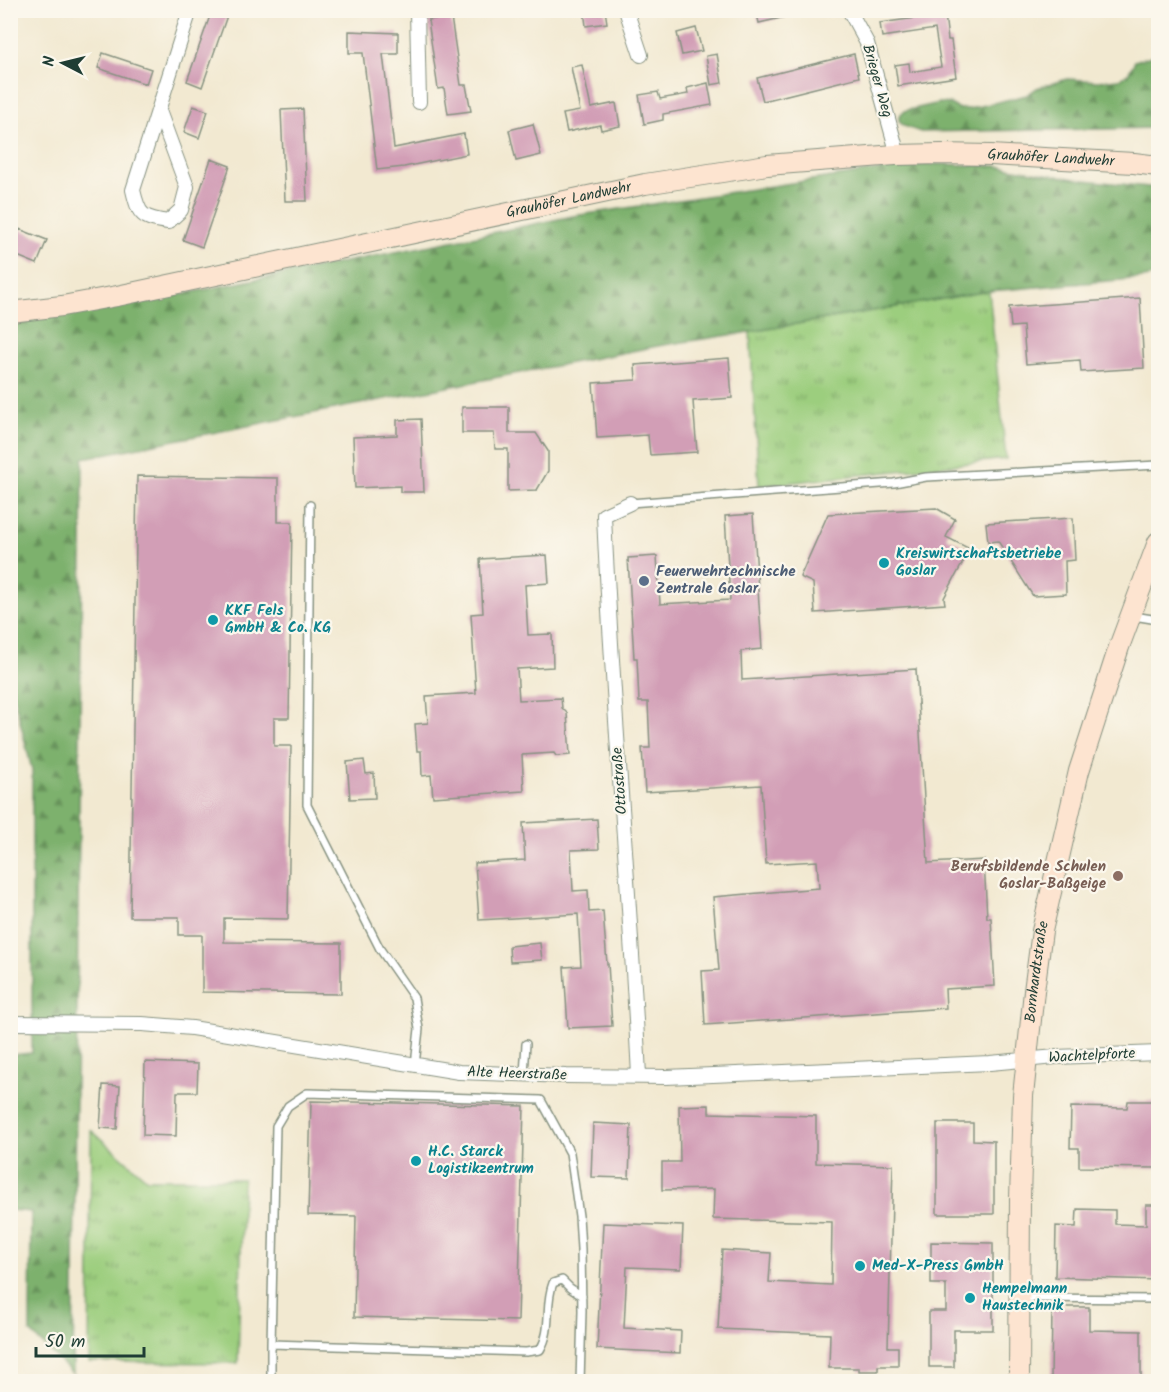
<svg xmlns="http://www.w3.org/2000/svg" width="1169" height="1392" viewBox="0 0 1169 1392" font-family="Kalam,sans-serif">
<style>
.grass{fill:url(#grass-tufts);stroke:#5e8659;stroke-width:1.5}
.forest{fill:url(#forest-firs);stroke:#4e7750;stroke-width:1.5}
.building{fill:#d29eb6}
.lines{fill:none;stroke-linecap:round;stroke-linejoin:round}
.lane-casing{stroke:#889382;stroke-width:10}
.street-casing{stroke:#889382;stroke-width:16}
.secondary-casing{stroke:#889382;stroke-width:22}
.lane{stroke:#fff;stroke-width:7}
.street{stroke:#fff;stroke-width:14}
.secondary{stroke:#fde4d0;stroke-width:20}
.culture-dot{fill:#0f9aa8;stroke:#fbf7ec;stroke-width:2}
.service-dot{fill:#5c6f8a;stroke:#fbf7ec;stroke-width:2}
.education-dot{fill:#8d6e63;stroke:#fbf7ec;stroke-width:2}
.labels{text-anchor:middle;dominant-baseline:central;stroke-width:4.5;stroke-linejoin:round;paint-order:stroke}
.street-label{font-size:15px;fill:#1f3d34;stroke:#fbf7ec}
.culture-label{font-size:15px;font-weight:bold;fill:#0d838f;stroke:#fbf7ec;text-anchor:start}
.service-label{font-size:15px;font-weight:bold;fill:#4e5e75;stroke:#fbf7ec;text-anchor:start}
.education-label{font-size:15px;font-weight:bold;fill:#785e54;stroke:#fbf7ec;text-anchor:end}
</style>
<defs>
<pattern id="grass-tufts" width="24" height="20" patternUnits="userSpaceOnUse" patternTransform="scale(1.5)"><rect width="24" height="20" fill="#9cce7e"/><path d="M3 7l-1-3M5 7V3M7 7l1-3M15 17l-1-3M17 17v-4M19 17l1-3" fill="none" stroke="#7fa868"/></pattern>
<pattern id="forest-firs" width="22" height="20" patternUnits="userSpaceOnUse" patternTransform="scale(1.5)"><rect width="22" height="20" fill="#7db16d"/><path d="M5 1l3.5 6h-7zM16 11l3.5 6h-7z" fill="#66915a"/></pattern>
</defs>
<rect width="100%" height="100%" fill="#fbf7ec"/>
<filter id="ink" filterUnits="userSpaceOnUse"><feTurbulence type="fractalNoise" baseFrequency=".0167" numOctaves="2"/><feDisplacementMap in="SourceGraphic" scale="12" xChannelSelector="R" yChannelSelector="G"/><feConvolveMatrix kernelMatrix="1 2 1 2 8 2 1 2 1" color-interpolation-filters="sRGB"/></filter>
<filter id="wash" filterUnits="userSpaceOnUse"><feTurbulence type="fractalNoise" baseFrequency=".008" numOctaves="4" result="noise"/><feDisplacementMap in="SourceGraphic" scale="24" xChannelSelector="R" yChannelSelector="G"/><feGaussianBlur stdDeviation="1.35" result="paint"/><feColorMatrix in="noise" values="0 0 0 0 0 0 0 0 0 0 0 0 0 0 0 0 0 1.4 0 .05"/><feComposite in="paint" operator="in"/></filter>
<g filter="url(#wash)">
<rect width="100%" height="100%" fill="#f2e9d1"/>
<!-- grass -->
<path class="grass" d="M989,291L1006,459L759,486L750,332Z
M91,1130L147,1179H243L238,1363L89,1362Z"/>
<!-- forest -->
<path class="forest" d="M1158,54V128L921,132C911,129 889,124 904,111L940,103L950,104L959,109H969L1027,95L1037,88L1067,79L1098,81L1119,79L1128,74L1135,61Z
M936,164L997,166L1075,179L1158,188V275L1144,278L989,291L750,332L663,345L83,458L73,1374L30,1332L31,1212L11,1210V1055L32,1053V770L10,681V321L126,305L467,238L573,216L898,167Z"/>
<g id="blocks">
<!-- building -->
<path class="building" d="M212,10H229L202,87L187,81Z
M584,10H605L607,23L586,26Z
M756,10H793L794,15L759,23Z
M945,14L948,40H951L956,77L898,86L895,65L909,63L910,72L941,67L935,29L882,37L880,23Z
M451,17L461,85H466L471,111L448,114L444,88L438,89L428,20Z
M696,28L702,51L682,55L677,33Z
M349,31L398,33V54H383L394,148L464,134L467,154L404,167L377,170L363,53H349Z
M103,53L151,69L146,84L98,68Z
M717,54L722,83L711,85L706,56Z
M854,54L859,77L763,101L757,78Z
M582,65L591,108L616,103L620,126L601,130L600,125L567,132L563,114L580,111L571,67Z
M708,83L712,105L663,114V120L644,124L639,95L658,92L660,99L688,94L687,88Z
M193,106L208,111L199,138L184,132Z
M303,109L307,201H285L281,110Z
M533,124L541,155L516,161L509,130Z
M211,159L230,166L202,247L183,240Z
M19,229L47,240L37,264L10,253V250Z
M1140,298L1144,368L1081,372L1080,360L1026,364L1023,326L1011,327L1009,307Z
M729,358L732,398L693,401L697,452L650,455L648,435L597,438L593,383L636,380L635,365Z
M462,407H509V433H536L548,451V471L537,490L508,491V449H495L494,433H462Z
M421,419L424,492H400V486L355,488L353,437L397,435V420Z
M137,476L278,478V522H292L289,718H274V746H291L288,919L224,918V942L341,943V994L202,992V935H179V917H130Z
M936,508L955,519L946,537L970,549L944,598L945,604L815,613L813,583L800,577L828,514Z
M753,514L762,649L741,651L742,680L916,669L928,863L984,860L987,918H991L995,986L945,989L946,1008L705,1025L702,971L719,970L713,897L819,888L817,861L766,864L761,785L645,792L642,748H650L648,702H639L637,658H634L628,558L657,556L660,604L730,600L725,516Z
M1073,518L1075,560L1065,561L1066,594L1033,596L998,541L988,542L986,523Z
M547,555L549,583L525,585L528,635L552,634L553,667L517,669L519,700L561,698L562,708L567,713L570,755L556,756L554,753L522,755L524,791L433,797L431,775L422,776L421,751H417L415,724L428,723L426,696L476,693L471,614L483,613L480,559Z
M364,760L366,774L374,773L375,798L350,799L347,762Z
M597,819L599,849L571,850L573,891L588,890L589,912L603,911L607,964H608L612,1026L568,1028L564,967L581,966L578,914L479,920L475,863L525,860L523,823Z
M540,943L542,960L510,962L509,946Z
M145,1062L198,1064L197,1092H177L176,1136L143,1135Z
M103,1085L120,1086L117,1129L100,1128Z
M311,1101L524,1106L518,1321L354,1317L356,1216L308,1215Z
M1128,1101H1158V1168L1079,1167V1148H1070L1071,1107L1127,1108Z
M709,1105V1113L816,1116V1163L893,1165L888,1347H898V1366H878V1371H859V1368H829L830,1334L718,1329L722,1250L771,1253L769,1282L831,1285L832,1222L713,1219L714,1189L662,1190V1162H680L679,1106Z
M593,1123L631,1125L629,1178L591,1177Z
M937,1123H973V1140L994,1141V1214H937Z
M1146,1205H1158V1280L1055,1277L1056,1226L1076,1227L1077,1209L1115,1210V1224L1146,1225Z
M603,1223L683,1226L681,1269L627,1267L624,1328L681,1331L680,1353L597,1349Z
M931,1242L993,1243V1330H954V1367H929V1311H946V1284H931Z
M1052,1307H1089V1330L1141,1331V1382H1051Z"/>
</g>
</g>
<g filter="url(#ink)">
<use href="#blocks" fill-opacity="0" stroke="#889382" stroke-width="1.5"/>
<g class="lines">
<!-- lane casing -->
<g class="lane-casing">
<path id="lane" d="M630,503L894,483L926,477L1158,465
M310,505L307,805L380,949L414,998L419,1029L415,1065
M1134,616L1158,620
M524,1074L526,1044
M1022,1298L1158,1299
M271,1344L276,1126L288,1106L307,1093L541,1100L570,1153L579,1216L581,1249L582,1311L580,1382
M271,1382V1344L526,1352L540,1350C553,1329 544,1306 553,1283L562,1280L570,1288L582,1296"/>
</g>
<!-- street casing -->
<g class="street-casing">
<path id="street" d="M417,10L419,102
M626,10L641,55
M849,10L867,43L895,144V155
M159,111L187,187L181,210L168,222C142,218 139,216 133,190L190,10
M630,503L604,515C612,702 630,889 639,1076
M10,1023L142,1024L192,1028L459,1072L566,1076L666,1077L990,1063L1056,1057L1158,1053"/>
</g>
<!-- secondary casing -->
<g class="secondary-casing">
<g id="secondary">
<path id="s1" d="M10,312L62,306L117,296L645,184L767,165L895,155L941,154L991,155L1134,163L1158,166"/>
<path id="s2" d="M1019,1382L1020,1199L1023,1096L1034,991L1042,931L1079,771L1119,647L1158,542"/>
</g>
</g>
<!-- lane -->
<use href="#lane" class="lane"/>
<!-- street -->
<use href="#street" class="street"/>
<!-- secondary -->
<use href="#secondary" class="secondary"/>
</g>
</g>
<!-- markers -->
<g class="culture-dot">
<circle cx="884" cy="563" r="6"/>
<circle cx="213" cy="620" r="6"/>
<circle cx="416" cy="1161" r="6"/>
<circle cx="860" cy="1266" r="6"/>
<circle cx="970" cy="1298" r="6"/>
</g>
<circle class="service-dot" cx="644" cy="581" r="6"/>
<circle class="education-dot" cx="1118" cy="876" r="6"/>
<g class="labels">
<!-- street labels -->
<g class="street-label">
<text transform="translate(877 81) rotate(74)">Brieger Weg</text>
<text stroke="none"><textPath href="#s1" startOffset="1056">Grauhöfer Landwehr</textPath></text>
<text stroke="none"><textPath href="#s1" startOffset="570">Grauhöfer Landwehr</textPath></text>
<text transform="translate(620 781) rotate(-94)">Ottostraße</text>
<text stroke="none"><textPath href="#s2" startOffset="411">Bornhardtstraße</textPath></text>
<text transform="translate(1092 1056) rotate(-3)">Wachtelpforte</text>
<text transform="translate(517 1074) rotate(2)">Alte Heerstraße</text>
</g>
<!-- culture labels -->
<g class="culture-label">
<text x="896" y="554">Kreiswirtschaftsbetriebe<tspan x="896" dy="17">Goslar</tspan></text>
<text x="225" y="611">KKF Fels<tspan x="225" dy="17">GmbH &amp; Co. KG</tspan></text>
<text x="428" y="1152">H.C. Starck<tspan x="428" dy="17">Logistikzentrum</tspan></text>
<text x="872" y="1266">Med-X-Press GmbH</text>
<text x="982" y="1289">Hempelmann<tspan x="982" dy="17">Haustechnik</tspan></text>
</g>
<!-- service labels -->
<g class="service-label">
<text x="656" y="572">Feuerwehrtechnische<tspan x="656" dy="17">Zentrale Goslar</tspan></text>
</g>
<!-- education labels -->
<g class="education-label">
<text x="1106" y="867">Berufsbildende Schulen<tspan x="1106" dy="17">Goslar-Baßgeige</tspan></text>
</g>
</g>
<!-- margin -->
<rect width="1169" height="1392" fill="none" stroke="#fbf7ec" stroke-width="36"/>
<!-- north arrow -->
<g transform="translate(63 63) rotate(277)" stroke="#fbf7ec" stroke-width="4.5" paint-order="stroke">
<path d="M0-4.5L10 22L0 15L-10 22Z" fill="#1f3d34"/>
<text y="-9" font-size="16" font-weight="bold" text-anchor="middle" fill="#1f3d34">N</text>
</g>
<!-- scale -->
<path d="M36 1347v9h108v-9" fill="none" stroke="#1f3d34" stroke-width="3"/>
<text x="45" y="1347" font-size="18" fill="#1f3d34" stroke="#fbf7ec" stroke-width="4.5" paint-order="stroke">50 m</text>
</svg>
